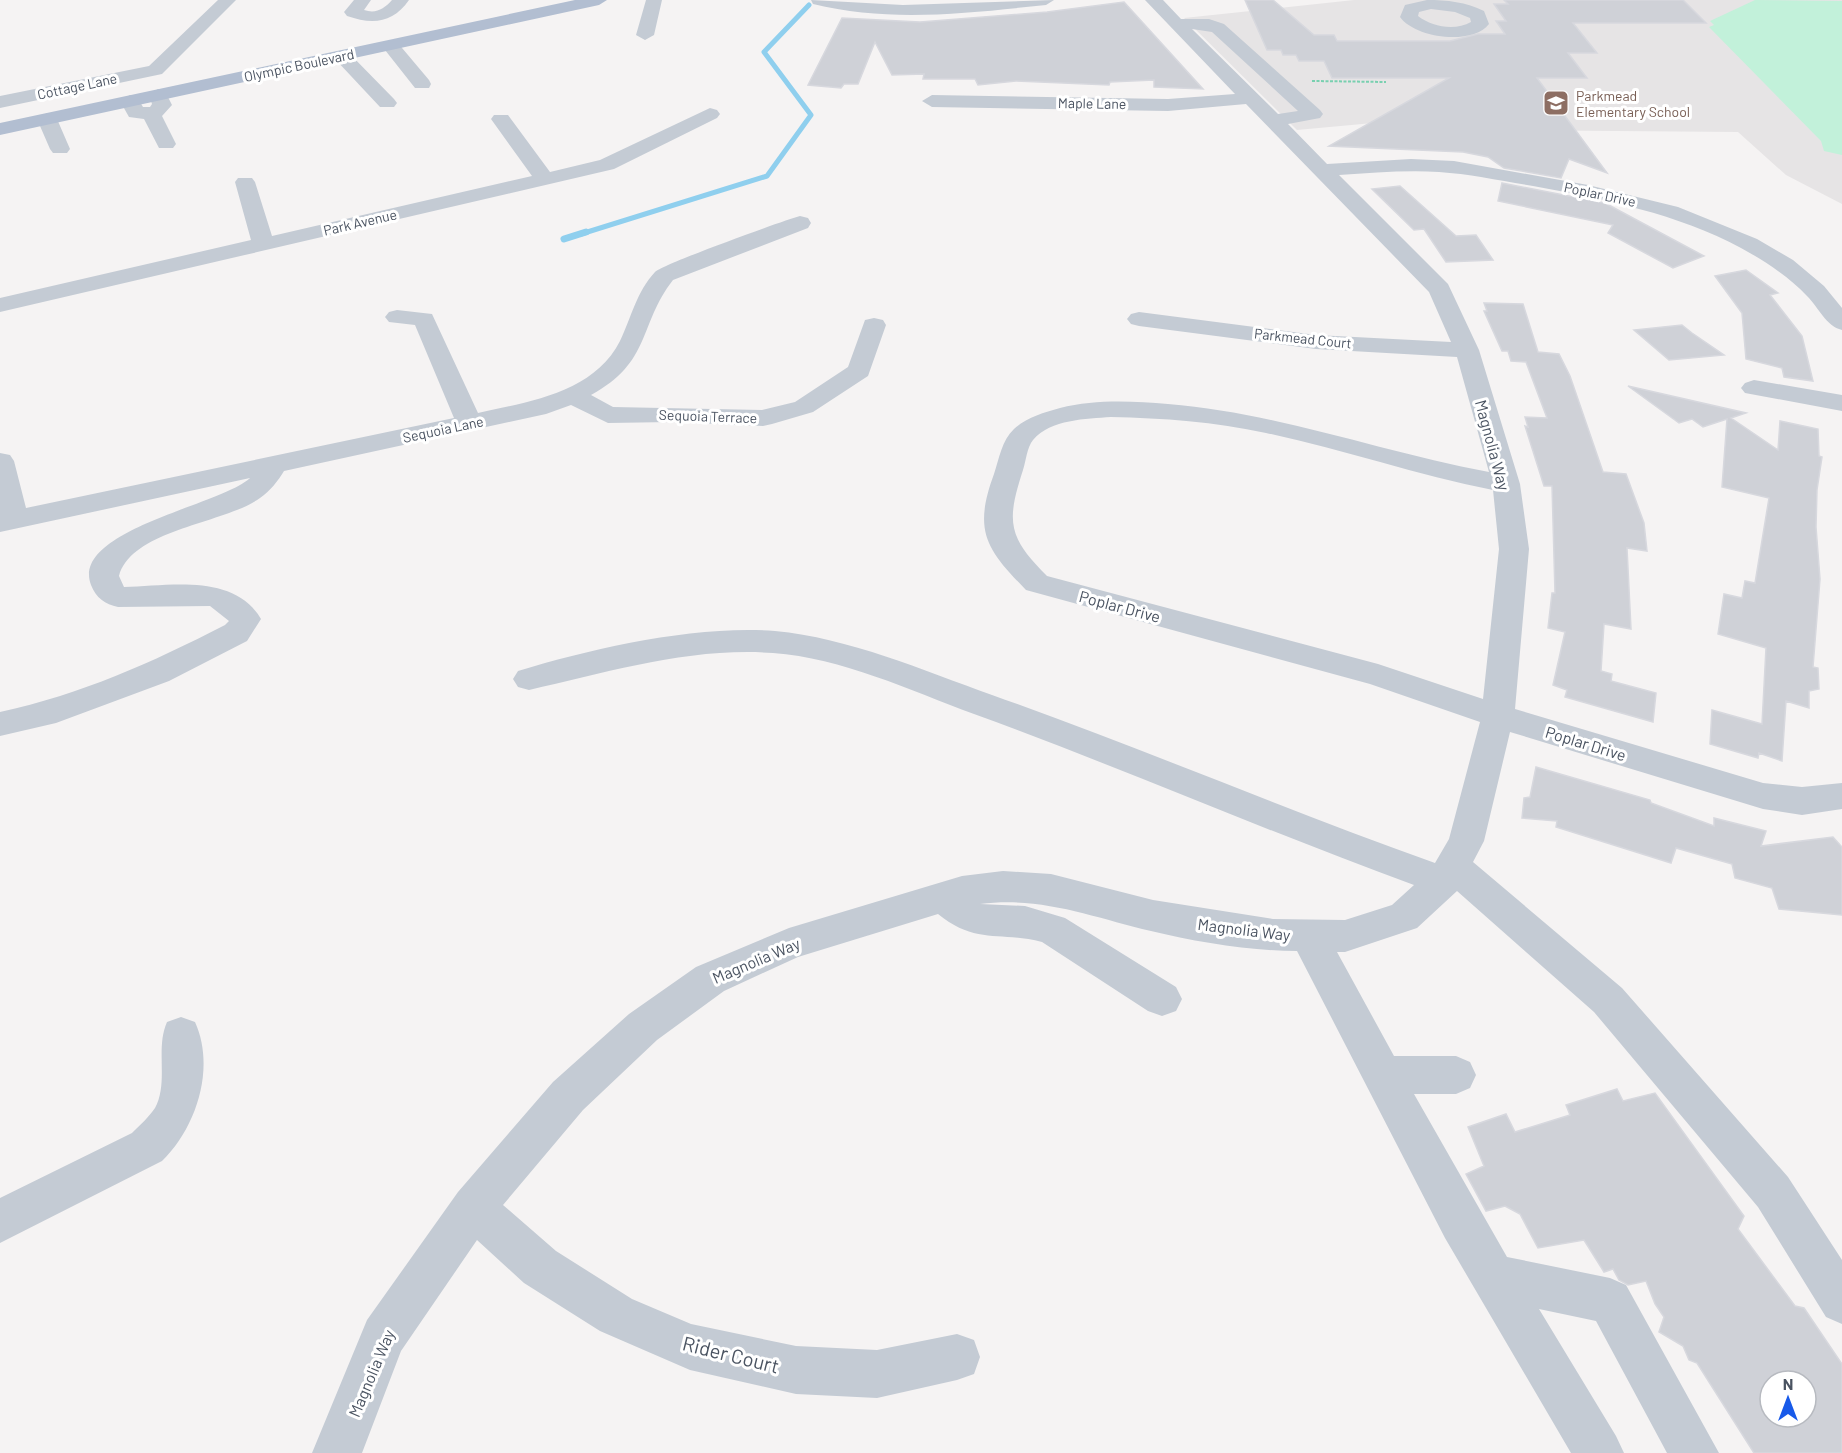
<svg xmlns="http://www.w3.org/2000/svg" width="1842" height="1453" viewBox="0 0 1842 1453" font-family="Barlow,sans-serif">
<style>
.education{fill:#e6e4e5}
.green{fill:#c2f1da}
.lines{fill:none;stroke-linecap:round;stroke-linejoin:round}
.stream-far1{stroke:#8fcfee;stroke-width:5}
.stream{stroke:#8fcfee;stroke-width:7}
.building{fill:#cfd1d7;stroke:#d7d8de;stroke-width:1.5;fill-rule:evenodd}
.path{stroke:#79d0b0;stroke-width:2;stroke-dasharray:3 1.5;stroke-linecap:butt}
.minor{fill:#c4cbd4;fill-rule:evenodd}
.major{fill:#b2bed1;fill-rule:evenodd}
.labels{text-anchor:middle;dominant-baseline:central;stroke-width:6;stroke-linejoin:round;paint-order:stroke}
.far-street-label{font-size:14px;fill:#4a5361;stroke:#fff}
.far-education-label{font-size:14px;fill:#785e54;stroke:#fff;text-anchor:start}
.street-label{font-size:16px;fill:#4a5361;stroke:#fff}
.near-street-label{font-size:20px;fill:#4a5361;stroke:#fff}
</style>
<rect width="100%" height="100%" fill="#f5f3f3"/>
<!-- education -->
<path class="education" d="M1354,0H1842V204L1786,175L1738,132L1390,129L1373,123L1297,130L1184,18Z"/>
<!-- green -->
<path class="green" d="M1755,0L1842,1V155L1824,151L1821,141L1709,27L1714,25L1710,21Z"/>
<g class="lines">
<!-- stream-far1 -->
<path class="stream-far1" d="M581,234L767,176L811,115L764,52L809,5"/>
<!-- stream -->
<path class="stream" d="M564,239L586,232"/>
</g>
<!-- building -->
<path class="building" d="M1245,0H1273L1314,35H1334L1337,41H1450L1478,34H1505L1496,21H1506L1494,4H1508L1504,0H1683L1706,23H1573L1597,53H1568L1587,78H1537L1607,173L1569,159L1561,178L1504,168L1488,157L1463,152L1329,146L1449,78H1332L1324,61H1299L1296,55H1283L1281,50H1267Z
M1124,2L1203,89L1154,87V80L1110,82L1109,85L1016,81L978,85L975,79H923L924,74L892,75L875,42L858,84H844L841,88L808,85L842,18L920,22L1047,12Z
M1502,183L1605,203L1704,256L1673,268L1608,233L1613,225L1498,201Z
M1400,186L1456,236L1476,235L1493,260L1446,262L1424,229L1414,230L1372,189Z
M1746,270L1778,293L1770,295L1802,336L1813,381L1784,377L1782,368L1746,359L1742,313L1715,276Z
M1484,303L1523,304L1538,352L1559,354L1570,376L1603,472L1626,474L1644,523L1647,551L1627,548L1631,629L1604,624L1601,671L1612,674L1611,681L1656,693L1653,722L1565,697L1567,690L1553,685L1565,632L1548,628L1552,593H1555L1552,486H1544L1525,426L1528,427L1525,417L1547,418L1526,362L1511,361L1508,351H1502L1484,311H1487Z
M1682,325L1692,333L1724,355L1669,360L1634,330Z
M1628,386L1746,413L1731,418L1778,450L1780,421L1818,429L1819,456L1822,457L1817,490L1816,527L1820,579L1813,667L1818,668L1819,689L1809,691V708L1786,701L1782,761L1759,753L1758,758L1710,744L1712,710L1762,724L1766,648L1718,634L1724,594L1742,598L1745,581L1755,583L1769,498L1722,487L1727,419L1703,427L1692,419L1679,423Z
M1536,767L1650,800L1651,803L1714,826V818L1766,831L1761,846L1833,837L1842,847V915L1779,909L1772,888L1735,878L1732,864L1676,848L1671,863L1556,827L1557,821L1522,818L1524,798L1530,797Z
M1617,1089L1623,1101L1655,1093L1744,1216L1738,1229L1795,1306L1804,1308L1842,1364V1453H1754L1697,1363L1689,1360L1683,1346L1659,1332L1664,1317L1655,1304L1646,1281L1628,1285L1619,1280L1613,1269L1604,1272L1584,1240L1538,1248L1520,1214L1505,1206L1486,1211L1466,1174L1484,1166L1468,1127L1506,1114L1515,1132L1570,1115L1566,1105ZM1770,1381H1806V1417H1770Z"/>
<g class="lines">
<!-- path -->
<path class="path" d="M1312,81L1386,82"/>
<!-- minor -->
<path class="minor" d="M218,0H236L162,74L0,108V96L149,66Z
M354,0H371L364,10C376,14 384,9 392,0H409C393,23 373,25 347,16L344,12Z
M646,0H662L654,35L645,40L636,35Z
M811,0L903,5L1054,0L1046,5C968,13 890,23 813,4Z
M1145,0H1163L1181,19H1209L1224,24L1320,110L1323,114L1320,118L1288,124L1327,164L1411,159L1454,161L1588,185L1678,207L1757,239L1793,260L1824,286L1842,308V330C1826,326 1819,308 1807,296C1789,277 1765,261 1741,248C1678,214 1604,199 1533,186C1502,181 1470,174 1439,172C1405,170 1372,173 1339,175L1448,284L1479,350L1520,484L1529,549L1515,709L1763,783L1802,787L1842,783V809L1802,815L1763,809L1510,732L1484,841L1473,862L1622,988L1788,1177L1842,1260V1324L1826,1317L1758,1207L1594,1012L1457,891L1417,928L1345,952H1337L1394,1056H1456L1470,1062L1476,1075L1470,1088L1456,1094H1414L1507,1257L1610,1278L1626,1285L1719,1453H1667L1596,1321L1539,1309L1616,1436L1624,1453H1571L1445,1238L1297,951C1251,951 1196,942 1151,931C1092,917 1042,896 980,904L1025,906L1065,918L1176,987L1182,999L1176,1011L1162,1016L1148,1011L1042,942C999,931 976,945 938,914L798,957L724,991L657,1040L583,1110L503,1205L556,1251L632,1299L691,1324L796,1346L877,1350L957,1334L974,1340L980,1357L974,1374L957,1380L877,1398L796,1394L690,1370L600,1331L524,1283L477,1240L401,1351L362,1453H312L367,1320L458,1192L553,1082L629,1014L696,967L789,928L962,876L1003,871L1051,874L1153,900L1273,919L1345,920L1392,905L1414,885C1266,831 1122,768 974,714C909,690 842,658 773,653C690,647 609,672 529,690L518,687L513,679L518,671C594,648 695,625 775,631C849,638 922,670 992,695C1141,748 1287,810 1435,863L1449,839L1480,722L1370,684L1026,590C986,549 973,531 994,474C999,459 1002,440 1014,429C1027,417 1043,413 1060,408C1095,399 1133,401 1168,404C1279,413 1381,452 1489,472L1457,357L1316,349L1139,326L1131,324L1127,319L1131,314L1139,312L1316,335L1451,342L1429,292L1246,104L1168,111L932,107L922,101L932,95L1168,99L1235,94ZM1192,29L1212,32L1298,111L1278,114ZM1111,417C1163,418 1215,422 1266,433C1342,449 1416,475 1493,490L1499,549L1483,699L1378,664L1047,576C1008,537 1006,522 1023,470C1026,461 1027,447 1033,440C1051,419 1086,419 1111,417Z
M1427,0C1447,0 1466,2 1484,11L1489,24C1472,46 1415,38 1400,17L1405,5ZM1431,9L1455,12L1470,18L1471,22C1455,31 1432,27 1418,16L1419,12Z
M391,41L397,42L429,80L431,84L429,88H415L385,50L382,46Z
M342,51L348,52L394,99L397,103L394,107H380L336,60L333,56Z
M158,89L165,91L172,105L162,116L176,144L173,148H159L144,119L129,117L120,101L130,95L137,97L143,107H150L152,104L149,95Z
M710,108L717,110L720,114L717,118L614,169L0,312V298L251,240L235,182L238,178H252L255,182L272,236L532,176L491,119L494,115H508L550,172L600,160Z
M47,113L57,119L70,149L67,153H53L50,149L37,119Z
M800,216L808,218L811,223L808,228L673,280C638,325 652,362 591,395L613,407L762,410L795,402L848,367L865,320L874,318L883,320L886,325L868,376L813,412L772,424L763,426L671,422L608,423L571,405L546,414L284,471C278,481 270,491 260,498C224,524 132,529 119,576L124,587C170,586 234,573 261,619L247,641L169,681L56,723L0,736V712C82,694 151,663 225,625L229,621L210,606L118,607C105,604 96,598 91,585C70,530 222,505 250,478L0,532V453L10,455L14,461L26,508L454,418L415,325L389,322L385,317L389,312L397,310L432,314L478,413C527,402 594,393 620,341C631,318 637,291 655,272C663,264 782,221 800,216Z
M1754,380L1842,395V411L1745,393L1741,388L1745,383Z
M181,1017L195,1022C216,1068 196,1128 162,1161L0,1243V1198L132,1133C140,1125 149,1117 155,1108C169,1082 155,1049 167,1022Z"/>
<!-- major -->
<path class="major" d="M575,0H607L599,5L0,135V123Z"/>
</g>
<!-- icons -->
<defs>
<g id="school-square" transform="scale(1.35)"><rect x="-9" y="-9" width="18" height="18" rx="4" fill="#8d6e63" stroke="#fff"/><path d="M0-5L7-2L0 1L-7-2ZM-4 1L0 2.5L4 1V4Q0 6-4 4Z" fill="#fff"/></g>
</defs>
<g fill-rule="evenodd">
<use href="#school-square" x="1556" y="103"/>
</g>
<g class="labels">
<!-- far-street labels -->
<g class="far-street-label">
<text transform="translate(299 65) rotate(-12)">Olympic Boulevard</text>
<text transform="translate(77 86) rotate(-12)">Cottage Lane</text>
<text transform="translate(1092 103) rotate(1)">Maple Lane</text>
<text transform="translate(1600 194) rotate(12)">Poplar Drive</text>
<text transform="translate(360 222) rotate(-13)">Park Avenue</text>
<text transform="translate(1303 338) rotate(6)">Parkmead Court</text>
<text transform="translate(708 416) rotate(2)">Sequoia Terrace</text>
<text transform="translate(443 429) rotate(-12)">Sequoia Lane</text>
</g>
<!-- far-education labels -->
<g class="far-education-label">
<text x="1576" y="95">Parkmead<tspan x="1576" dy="16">Elementary School</tspan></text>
</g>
<!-- street labels -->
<g class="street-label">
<text transform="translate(1493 445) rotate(75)">Magnolia Way</text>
<text transform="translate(1120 606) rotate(15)">Poplar Drive</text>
<text transform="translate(1586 743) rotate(17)">Poplar Drive</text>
<text transform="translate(1244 929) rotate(7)">Magnolia Way</text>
<text transform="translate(756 960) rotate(-23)">Magnolia Way</text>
<text transform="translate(371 1373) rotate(-67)">Magnolia Way</text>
</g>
<!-- near-street labels -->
<g class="near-street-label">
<text transform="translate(731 1354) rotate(14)">Rider Court</text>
</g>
</g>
<!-- north arrow -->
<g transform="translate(1788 1399)"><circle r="28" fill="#ffffff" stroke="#b7bac0" stroke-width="1.5"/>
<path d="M0-4.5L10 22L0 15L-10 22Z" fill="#185ae9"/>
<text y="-9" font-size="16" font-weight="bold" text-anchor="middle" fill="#4a5361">N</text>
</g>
</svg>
